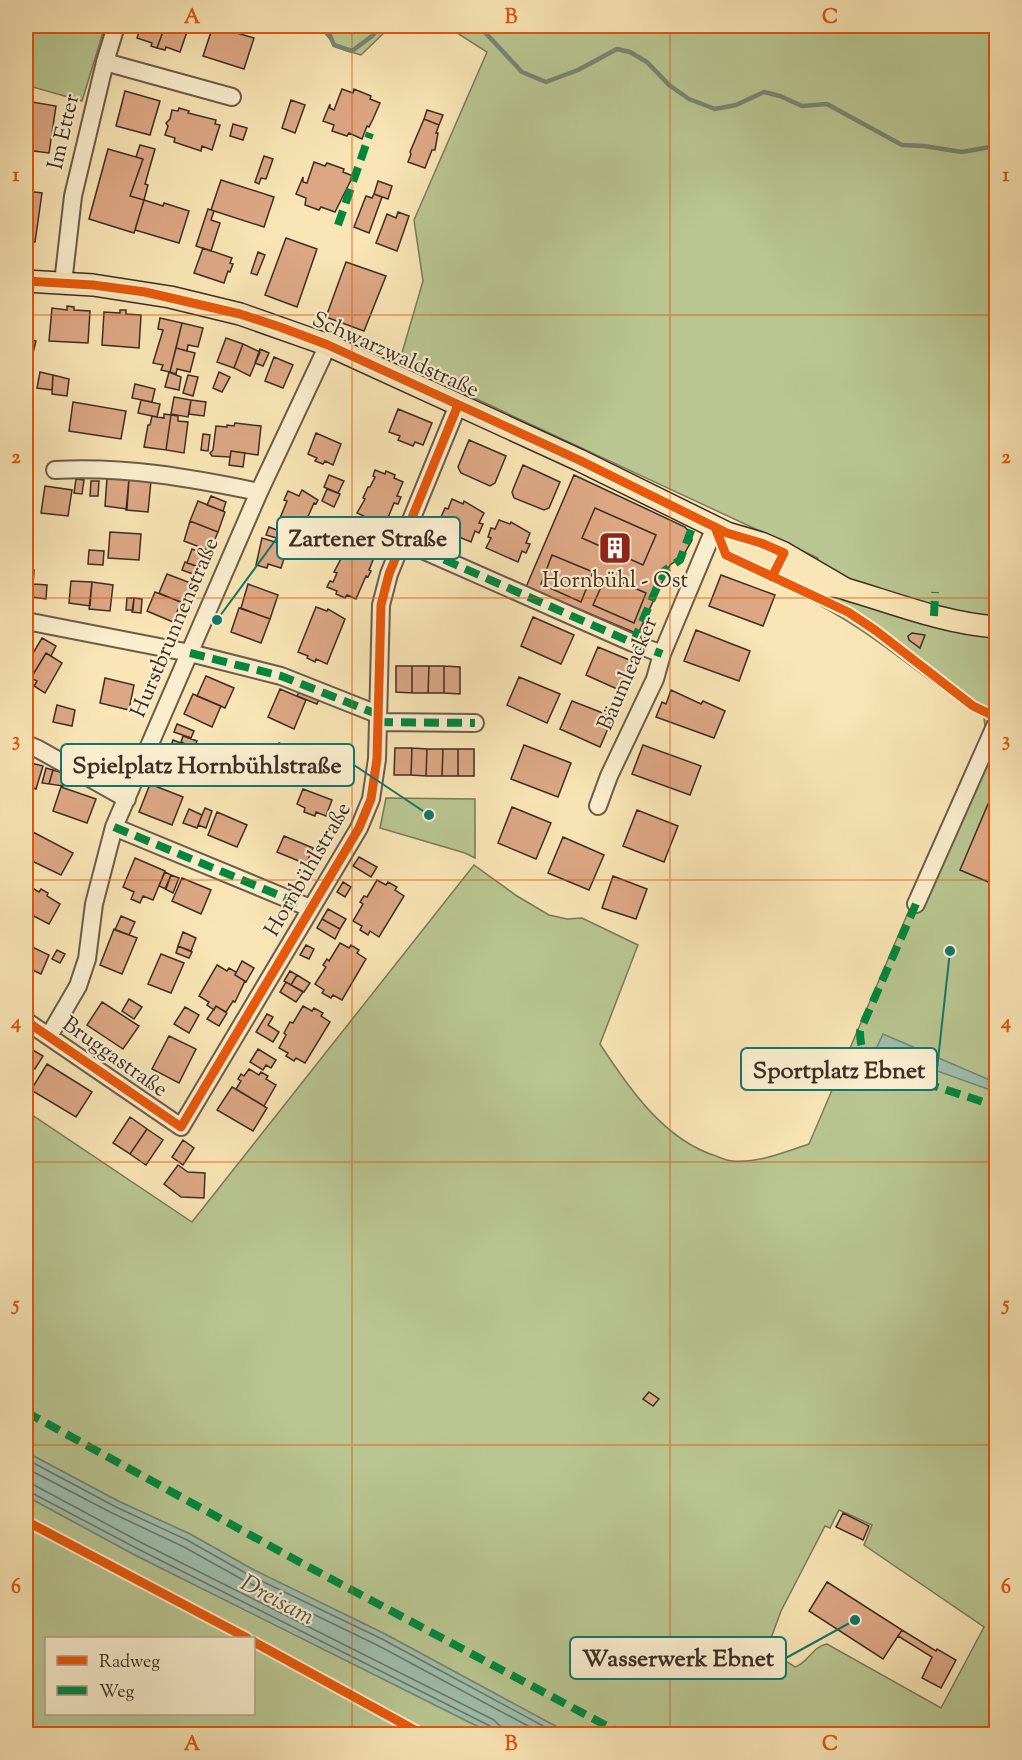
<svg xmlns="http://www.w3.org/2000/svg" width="1022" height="1760" viewBox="0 0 1022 1760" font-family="'Sorts Mill Goudy',serif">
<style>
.green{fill:#b9c691;stroke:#7a7a5c;stroke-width:1.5;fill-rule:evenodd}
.water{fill:#9ebfae;stroke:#778578;stroke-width:1.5}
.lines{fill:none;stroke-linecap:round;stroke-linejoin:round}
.shore{stroke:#6d766a;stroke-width:1.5}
.stream{stroke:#778578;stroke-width:4.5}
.building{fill:#dda784;stroke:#3c2e27;stroke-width:1.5}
.minor-casing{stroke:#6b5c4a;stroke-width:20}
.major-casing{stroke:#3c2e27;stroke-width:24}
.minor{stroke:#fbeecf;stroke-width:16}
.major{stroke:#f9e5b5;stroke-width:21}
.quiet{stroke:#00873e;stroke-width:8;stroke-dasharray:15 8;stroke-linecap:butt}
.cycleway-casing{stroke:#fbeecf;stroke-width:13}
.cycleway{stroke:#e8590c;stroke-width:9}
.grid{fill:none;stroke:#df570d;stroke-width:1.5;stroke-opacity:0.55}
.labels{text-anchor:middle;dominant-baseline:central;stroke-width:4.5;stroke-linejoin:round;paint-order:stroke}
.street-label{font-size:22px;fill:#3c2e27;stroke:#fbeecf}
.poi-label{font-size:22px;fill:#3c2e27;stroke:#fbeecf}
.water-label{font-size:24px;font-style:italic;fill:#545249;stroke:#fbeecf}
.leader{fill:none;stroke:#0f766e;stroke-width:2}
.callout-dot{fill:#0f766e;stroke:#fbeecf;stroke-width:2}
.callout{fill:#fbeecf;stroke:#0f766e;stroke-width:2}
.callout-label{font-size:24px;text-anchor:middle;font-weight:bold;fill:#3c2e27}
.neatline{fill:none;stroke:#df570d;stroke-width:2}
.grid-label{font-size:20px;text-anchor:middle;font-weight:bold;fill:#df570d}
</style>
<rect width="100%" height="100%" fill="#f9e5b5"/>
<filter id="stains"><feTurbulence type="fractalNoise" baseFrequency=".00333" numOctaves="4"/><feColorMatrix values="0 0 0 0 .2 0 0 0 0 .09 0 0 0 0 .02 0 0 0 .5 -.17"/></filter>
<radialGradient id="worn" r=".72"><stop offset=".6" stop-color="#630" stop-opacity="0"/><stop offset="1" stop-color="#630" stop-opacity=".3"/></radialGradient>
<!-- green -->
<path class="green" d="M26,26H105L82,101L26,85Z
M320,26H391L361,55C340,49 332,45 320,26Z
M446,26H996V1734H570L385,1634L252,1569L190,1534L118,1501L26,1452V1111L192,1222L474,865L517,896L549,915L567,919L582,918L638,945L600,1044C628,1087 664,1140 716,1156C721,1158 727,1161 733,1161C759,1163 785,1152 809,1144L978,749L985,727L984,717C920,678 868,626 799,595L818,558L399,363L423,281L414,220L487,52ZM839,1510L872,1525L864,1545L984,1627L941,1708L827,1644C813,1646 808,1663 795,1667L767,1649L781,1611L825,1526L830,1528Z
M386,798L475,799V858L465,853L380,828Z
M26,1496L135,1555L493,1734H26ZM46,1638H254V1714H46Z"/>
<!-- water -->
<path class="water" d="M883,1034L992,1081L993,1091L876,1049Z
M26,1452L118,1501L190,1534L252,1569L385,1634L570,1734H493L135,1555L26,1496Z"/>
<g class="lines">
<!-- shore -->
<path class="shore" d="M26,1459L116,1507L187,1540L249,1575L382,1639L558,1734
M26,1468L112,1513L184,1547L245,1581L379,1646L543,1734
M26,1483L34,1485L142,1543L494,1720L500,1726L501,1734
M26,1491L30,1492L138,1549L490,1726L493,1730L494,1734"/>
<!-- stream -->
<path class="stream" d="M326,26L334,45L352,51L372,36L381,26
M479,26L522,72L546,82L578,70L617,49L630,52L647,62L669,85L689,99L715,109L736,105L764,92L780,96L802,106L827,104L902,145L924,146L962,152L996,146"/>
</g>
<!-- building -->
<path class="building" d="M141,26H165L157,48L151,46L152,43L137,38Z
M165,26H189L180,52L166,47L165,50L157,48Z
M213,26L254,38L244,69L203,56Z
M342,89L353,93L354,89L371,96L370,99L380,103L373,119L369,127L367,126L362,139L349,133L347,136L332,131L334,125L323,121L330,104V108L334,110Z
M125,91L160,101L150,135L116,126Z
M291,100L305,105L295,133L282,128Z
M26,101L56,106L49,153L26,150Z
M179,108L189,111L188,113L216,120L215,124L220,125L212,150L202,146L201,151L174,142L175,138L165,135L168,126L166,123L170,119L172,110L178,111Z
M427,110L443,115L439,125L424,119Z
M424,119L439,125L436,133H438L435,150H432L425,168L408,162L411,154L410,152Z
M233,124L247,128L243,140L230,136Z
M140,145L155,149L145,184L148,185L144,200L130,196L143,159L136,157Z
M108,149L143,159L130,196L144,200L134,233L89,219Z
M264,156L273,159L266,179L261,178L259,184L255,182Z
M314,162L325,166L327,163L344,169L343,172L353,176L335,212L321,207L319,210L305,205L306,198L296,194L303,177V182L307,183Z
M221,180L274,197L264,227L211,210Z
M378,181L392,186L388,199L374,194Z
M26,191L42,193L35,242L26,241Z
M374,194L382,197L369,233L354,227L366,196L372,198Z
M144,200L163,206L164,203L189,211L179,243L135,230Z
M208,209L214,211L211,220L220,223L211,251L196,246Z
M398,212L409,216L397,251L376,243L387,214L396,218Z
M286,238L317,249L297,307L265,295Z
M203,248L232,258L230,263L233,264L230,272L228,271L224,283L194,273Z
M258,252L265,255L257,275L251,273Z
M346,262L386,276L364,331L326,317Z
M67,306L74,307V310L90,311L88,343L49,341L52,308L67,310Z
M120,310H126V314L141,315L139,348L102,345L104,312L120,313Z
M160,318L182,323L170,372L161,370L163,365L153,363L163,330L158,329Z
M182,323L203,328L198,347L188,345L187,351L176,348Z
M26,338L36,341L31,361L26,359Z
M226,338L243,344L234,368L217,362Z
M243,344L260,352L250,376L234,368Z
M176,348L195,353L190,372L177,369L176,374L170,372Z
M260,349L269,353L263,366L255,363Z
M274,357L293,365L283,388L265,381Z
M40,372L53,375L52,390L37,388Z
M169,372L181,377L179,390L165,387Z
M219,372L230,377L222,392L213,388Z
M53,375L69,379L67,396L52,394Z
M188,375L198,377L193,396L183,393Z
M135,384L155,389L152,402L132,398Z
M174,397L191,400L188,417L171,414Z
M141,400L160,404L157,417L138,413Z
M191,400L206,402L204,416L189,414Z
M73,402L126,411L121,439L69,431Z
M398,409L432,423L423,445L415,442L413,446L398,440L400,436L389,432Z
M164,414L171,415L166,450L144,447L148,425H150L152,416L164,418Z
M171,415L178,416V421L188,422L184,453L166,450Z
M235,423L261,426L258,455L231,451L230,457L212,456L210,453L213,450L216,426L227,427V425L234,426Z
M316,433L341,444L333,465L325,461L323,464L315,461L317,458L308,454Z
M203,434L210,435L208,451L201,450Z
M469,440L506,456L495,483L490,486L461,473L458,467Z
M231,451L245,453L243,467L229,465Z
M523,465L560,482L549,508L544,510L514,498L512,492Z
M375,470L385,474L386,471L395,475L394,478L403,482L397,496L401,497L398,504L394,503L385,525L376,521L374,525L364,521L366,517L357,513L365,499L363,498L368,487H370L375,477L373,476Z
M329,475L344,481L338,493L324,487Z
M574,475L685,527L691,534L692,540L683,556L670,565L638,634L526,587Z
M107,478L129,479L127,509L105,506Z
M76,479L84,480L82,494L74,493Z
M129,479L151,481L148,512L126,510Z
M91,481H99L98,496H90Z
M45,486L72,490L68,516L41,513Z
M327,489L340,494L334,507L322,501Z
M302,490L318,500L316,504L314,503L303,528L280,518L287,501L284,500L288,491L299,496Z
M211,496L226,502L223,511L207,505Z
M452,499L463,504L464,501L484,513L479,523L483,524L479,533L475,531L471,542L440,529L444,519L441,517L445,508L448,509Z
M198,501L225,512L218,532L190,521Z
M595,508L656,535L643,565L582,538Z
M499,520L510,524L511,522L530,533L526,543L530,544L526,553L522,551L518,562L486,548L491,538L488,537L491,528L495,529Z
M190,521L218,532L210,551L184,541Z
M269,527L282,532L280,539L266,535Z
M110,532L141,534L139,560L108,558Z
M262,538L288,546L281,568L268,564L267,568L256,565Z
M346,543L357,547L358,543L367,547L365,550L375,555L369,570L371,571L368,577L366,576L356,599L347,595L345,598L336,594L337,591L327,587L330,581L333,582L337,573L334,572L345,551L343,550Z
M192,549L207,555L202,568L187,563Z
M89,550L104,551L103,565L88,564Z
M552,555L593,572L581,602L541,584Z
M185,562L199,567L196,575L182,570Z
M26,569L34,570L32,600L26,599Z
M167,574L193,584L185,604L159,593Z
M721,575L775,595L763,626L709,606Z
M606,576L646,593L634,623L593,605Z
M71,581L92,582L90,606L69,603Z
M92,582L113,585L110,611L89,609Z
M33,584L47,585L46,599L32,597Z
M248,584L278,595L270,619L241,608Z
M155,592L181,602L173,622L147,611Z
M127,598H134L133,610H126Z
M134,598L142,599L141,613L132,612Z
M316,607L327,611L328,609L345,619L327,664L316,659L315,662L307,658L308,656L298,652Z
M239,608L270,619L261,643L231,632Z
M533,617L574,635L561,664L521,646Z
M696,630L750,651L739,681L684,661Z
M912,633L925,635L920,648L909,640L908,636Z
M42,638L56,646L51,656L46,653L31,678L26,675V665Z
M598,647L639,664L626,693L586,675Z
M46,653L62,663L45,693L34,686L37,681L31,678Z
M396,666H412V693L396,692Z
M412,666H429L428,693H412Z
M429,666H444V693H428Z
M444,666L460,667V694L444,693Z
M206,676L234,688L225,708L197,696Z
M519,677L560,694L547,723L507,705Z
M105,678L134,685L129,710L100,703Z
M301,688L320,696L317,704L297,696Z
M280,689L306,700L294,729L268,717Z
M671,690L701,704L703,701L725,711L714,738L656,717L662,702L666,704Z
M193,694L221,706L212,727L184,714Z
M572,701L613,717L600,747L560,729Z
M57,705L75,710L72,726L53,722Z
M177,724L194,731L191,738L174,732Z
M183,736L197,741L194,748L181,742Z
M173,740L202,751L190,780L162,769Z
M279,743L298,751L295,759L276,751Z
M524,745L571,763L558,797L511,779Z
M643,745L701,766L690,795L632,774Z
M395,748H412L411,775H394Z
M412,748L427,749L426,776L411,775Z
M256,749L285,760L279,774L281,781L276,786L246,775L251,762L249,756L254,754Z
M427,749H443L442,776H426Z
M443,749H458V776H442Z
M458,749H474V776H458Z
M27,762L43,766L36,789L26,786Z
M46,768L53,770L49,784L42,783Z
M53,770L66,774L63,786L49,784Z
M150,784L183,797L172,825L139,812Z
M61,787L96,799L87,823L53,811Z
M303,789L332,800L326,816L316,812L315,816L304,812L305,808L297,804Z
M991,797L996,799V876L993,884L960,870Z
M512,807L551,823L536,859L498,843Z
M205,808L212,811L206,828L198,825Z
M189,809L202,815L197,828L183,823Z
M637,810L678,826L664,862L623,846Z
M217,812L247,825L237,847L208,835Z
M31,831L73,853L61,875L32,861L33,860L26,856V842Z
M284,836L313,848L306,864L277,852Z
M563,837L604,855L589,890L548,873Z
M359,857L377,867L371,877L353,866Z
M135,858L165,871L153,900L143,896L140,903L131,899L134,892L123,887Z
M165,872L171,875L166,889L159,886Z
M171,875L179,878L173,893L165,889Z
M613,876L647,889L636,919L602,908Z
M182,878L211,890L201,914L172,901Z
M377,880L386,885L388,882L397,887L395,890L404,896L379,937L370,931L368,935L360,930L362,926L353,921L363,904L360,902L364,896L367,897Z
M343,882L351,887L345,897L337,892Z
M27,885L39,892L41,889L48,893L47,896L60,904L49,924L26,912Z
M328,909L346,919L340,929L322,919Z
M121,916L135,922L129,935L115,930Z
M322,919L340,929L335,939L317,928Z
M114,929L137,938L122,974L100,965Z
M183,932L196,938L191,951L178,946Z
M340,943L349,948L351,945L359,950L357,953L366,959L342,1000L333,995L331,998L322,993L324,990L315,984L326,967L323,965L327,959L329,961Z
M26,944L49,955L41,974L26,967Z
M306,945L314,949L309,959L300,955Z
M178,946L192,952L189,958L176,953Z
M57,950L65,954L60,963L52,959Z
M161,954L184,963L171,993L148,984Z
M242,961L254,968L246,982L235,975Z
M217,965L227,971L229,968L236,972L235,975L245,981L235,1002L233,1001L226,1012L216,1006L214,1010L207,1005L209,1002L199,996Z
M290,971L297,975L291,985L284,981Z
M297,975L310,983L304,992L291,985Z
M286,982L303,992L296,1002L280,992Z
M129,999L142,1007L134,1019L122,1011Z
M102,1002L139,1026L123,1049L87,1025Z
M216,1006L227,1013L219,1026L207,1019Z
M303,1006L312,1011L314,1008L323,1013L321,1016L330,1022L305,1063L296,1058L294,1061L286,1056L288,1053L279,1048L286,1035L284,1033L290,1022L293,1023Z
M185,1007L199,1015L189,1033L174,1024Z
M267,1014L273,1017L268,1025L279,1032L273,1042L256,1032Z
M169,1036L196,1049L179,1083L152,1069Z
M31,1049L43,1056L35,1069L26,1062V1057Z
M258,1049L276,1060L271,1068L266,1065L263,1070L250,1062Z
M47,1064L92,1092L76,1117L31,1090Z
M249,1069L259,1075L261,1072L268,1076L266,1079L276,1085L264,1106L236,1089L241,1081L238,1079L241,1074L244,1076Z
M232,1087L267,1108L253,1131L217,1110Z
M130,1117L147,1129L130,1154L113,1143Z
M147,1129L163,1140L146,1165L130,1154Z
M183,1140L194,1148L183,1165L172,1157Z
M178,1165L188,1172L205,1173L204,1198L181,1197L164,1184Z
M649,1392L659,1399L653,1406L643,1399Z
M843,1513L869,1526L863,1540L836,1527Z
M827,1582L902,1630L883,1659L809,1611Z
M902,1630L936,1651L937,1649L956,1660L941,1688L922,1678L932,1657L898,1636Z"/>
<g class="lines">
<!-- minor casing -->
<g class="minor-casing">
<path id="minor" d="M105,62L232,97
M63,283L73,196L105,62L116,26
M55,470C124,466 192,478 259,492
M402,541L633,643L662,654
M26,621L190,653L281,676L377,714
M378,722L475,723
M26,744L38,749L127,799
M598,806L609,776L655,679L662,654L715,527
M114,827L310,908
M916,904L996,724
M26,1021L181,1127L359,828L371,799L377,759L381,605L389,574L458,405
M49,1036L78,986L87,959L94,904L114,827L259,492L328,345"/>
</g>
<!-- major casing -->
<g class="major-casing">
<path id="major" d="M26,281L93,285L170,297L240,314L328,345L579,460L727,533L761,543L784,553L844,588
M732,538C754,558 781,574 810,583C822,586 835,585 846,589C896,604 944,623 996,627"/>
</g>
<!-- minor -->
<use href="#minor" class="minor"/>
<!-- major -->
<use href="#major" class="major"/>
<!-- quiet -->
<path class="quiet" d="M338,225L370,133
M402,541L633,643L662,654
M934,616L935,592
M633,643L664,571L680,560L696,517
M190,653L281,676L377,714
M378,722L475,723
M114,827L310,908
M916,904L860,1031C860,1048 864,1059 879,1068L996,1106
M26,1412L305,1565L622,1734"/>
<!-- cycleway casing -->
<g class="cycleway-casing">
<path id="cycleway" d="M26,281L93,285L145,292L240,314L280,327L328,345L579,460L727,533L761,543L784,553L772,577
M715,527L726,555L848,612L875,630L973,706L996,717
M26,1021L181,1127L359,828L371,799L377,759L381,605L389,574L458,405
M26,1521L247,1638
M254,1642L422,1734"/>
</g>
<!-- cycleway -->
<use href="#cycleway" class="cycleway"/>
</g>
<!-- grid -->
<path class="grid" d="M352,26V1734M670,26V1734M26,315H996M26,598H996M26,880H996M26,1162H996M26,1445H996"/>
<!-- icons -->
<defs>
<g id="building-square" transform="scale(1.725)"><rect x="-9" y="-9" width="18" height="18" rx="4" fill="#8f2418" stroke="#fbeecf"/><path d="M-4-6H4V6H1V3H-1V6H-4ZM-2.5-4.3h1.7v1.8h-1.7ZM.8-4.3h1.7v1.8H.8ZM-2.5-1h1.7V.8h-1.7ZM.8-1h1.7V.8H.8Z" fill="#fff"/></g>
</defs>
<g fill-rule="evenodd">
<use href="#building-square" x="615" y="548"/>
</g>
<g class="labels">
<!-- street labels -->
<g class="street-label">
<text transform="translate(65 132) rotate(-77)">Im Etter</text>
<text transform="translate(395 356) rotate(24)">Schwarzwaldstraße</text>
<text transform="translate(176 628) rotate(-67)">Hurstbrunnenstraße</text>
<text transform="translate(629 674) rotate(-67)">Bäumleacker</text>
<text transform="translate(309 870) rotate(-60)">Hornbühlstraße</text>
<text transform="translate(114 1058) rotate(35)">Bruggastraße</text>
</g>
<!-- poi labels -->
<g class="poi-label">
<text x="615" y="582">Hornbühl - Ost</text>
</g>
<!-- water labels -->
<g class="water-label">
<text transform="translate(277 1601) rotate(28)">Dreisam</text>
</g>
</g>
<!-- callouts -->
<path class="leader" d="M217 620L277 538M429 815L354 765M950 951L937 1069M855 1620L786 1658"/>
<g class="callout-dot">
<circle cx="217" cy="620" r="6"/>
<circle cx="429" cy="815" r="6"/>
<circle cx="950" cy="951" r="6"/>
<circle cx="855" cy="1620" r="6"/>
</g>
<g class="callout">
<rect x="277" y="517" width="183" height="42" rx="6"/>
<rect x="61" y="744" width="293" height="42" rx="6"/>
<rect x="741" y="1048" width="196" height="42" rx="6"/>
<rect x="570" y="1637" width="216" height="42" rx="6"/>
</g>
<g class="callout-label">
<text x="368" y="546">Zartener Straße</text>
<text x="207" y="773">Spielplatz Hornbühlstraße</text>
<text x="839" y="1078">Sportplatz Ebnet</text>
<text x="678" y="1666">Wasserwerk Ebnet</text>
</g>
<!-- margin -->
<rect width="1022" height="1760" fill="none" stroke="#f9e5b5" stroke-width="66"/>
<!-- legend -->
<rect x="45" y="1637" width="210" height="78" fill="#fbeecf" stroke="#afa18c" stroke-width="1.5"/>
<rect x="57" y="1656" width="30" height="9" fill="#e8590c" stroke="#afa18c" stroke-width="1.5"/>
<text x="99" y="1667" font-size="18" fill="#3c2e27">Radweg</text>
<rect x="57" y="1686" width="30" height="9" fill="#00873e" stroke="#afa18c" stroke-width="1.5"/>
<text x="99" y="1697" font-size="18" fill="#3c2e27">Weg</text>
<rect x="33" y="33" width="956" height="1694" class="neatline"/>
<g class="grid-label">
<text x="192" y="23">A</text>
<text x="511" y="23">B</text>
<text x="830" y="23">C</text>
<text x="16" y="181">1</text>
<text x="1006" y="181">1</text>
<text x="16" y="463">2</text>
<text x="1006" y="463">2</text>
<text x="16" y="746">3</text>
<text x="1006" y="746">3</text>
<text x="16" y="1028">4</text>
<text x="1006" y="1028">4</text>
<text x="16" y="1310">5</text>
<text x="1006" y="1310">5</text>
<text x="16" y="1593">6</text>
<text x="1006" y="1593">6</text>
<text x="192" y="1750">A</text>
<text x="511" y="1750">B</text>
<text x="830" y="1750">C</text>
</g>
<rect width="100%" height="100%" filter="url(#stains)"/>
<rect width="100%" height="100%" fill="url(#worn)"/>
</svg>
